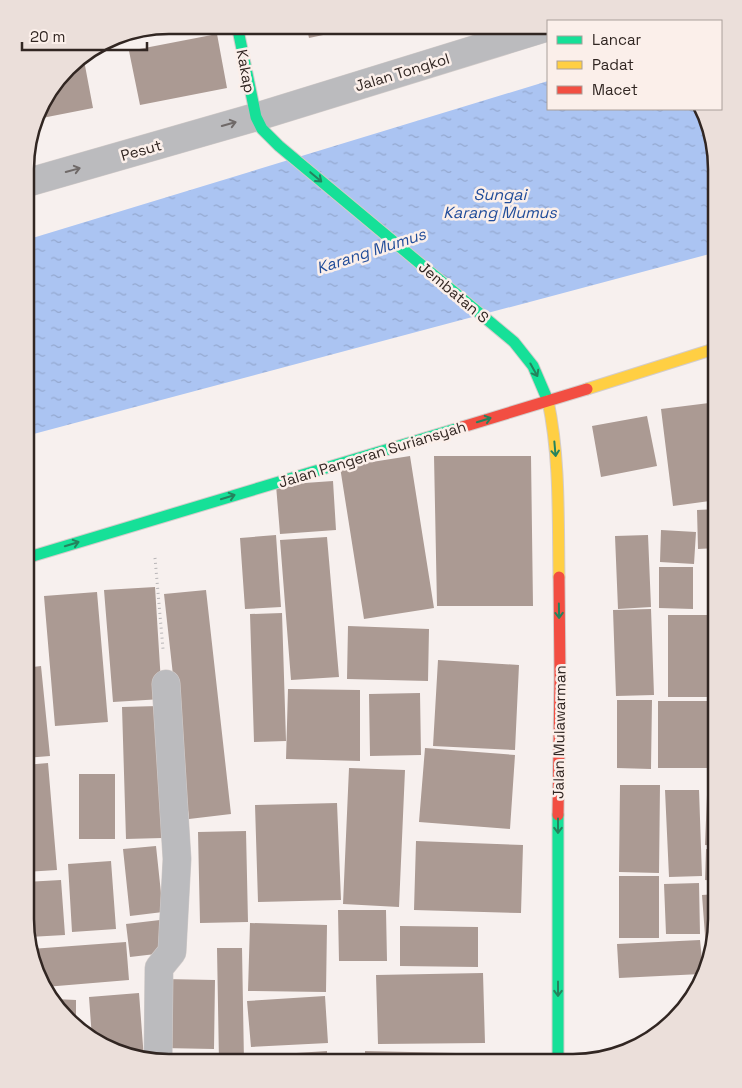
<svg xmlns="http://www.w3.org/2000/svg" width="742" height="1088" viewBox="0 0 742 1088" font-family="'Space Grotesk',sans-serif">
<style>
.water{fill:url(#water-ripples)}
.building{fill:#ab9a93}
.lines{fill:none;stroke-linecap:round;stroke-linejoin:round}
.street-casing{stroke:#d3ccca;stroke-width:29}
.fast-casing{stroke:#d3ccca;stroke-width:13}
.slow-casing{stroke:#d3ccca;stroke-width:13}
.jam-casing{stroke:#d3ccca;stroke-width:13}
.path{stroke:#b8b5b7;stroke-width:3;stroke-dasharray:1 4;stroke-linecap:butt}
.street{stroke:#bbbbbe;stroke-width:28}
.fast{stroke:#16e098;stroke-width:11}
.slow{stroke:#ffcf43;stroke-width:11}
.jam{stroke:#f24e42;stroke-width:11}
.oneway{stroke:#6f6968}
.oneway2{stroke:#24835d}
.labels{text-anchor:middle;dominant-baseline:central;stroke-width:5;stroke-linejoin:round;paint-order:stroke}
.street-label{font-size:15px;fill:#312622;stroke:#fbefea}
.water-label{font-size:16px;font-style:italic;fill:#224d9a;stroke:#fbefea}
.rim{fill:none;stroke:#312622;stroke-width:2.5}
</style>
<defs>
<pattern id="water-ripples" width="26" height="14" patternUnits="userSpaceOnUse" patternTransform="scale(1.25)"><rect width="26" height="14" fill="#abc4f2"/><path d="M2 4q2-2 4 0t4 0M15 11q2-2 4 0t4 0" fill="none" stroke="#94a8cf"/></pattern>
</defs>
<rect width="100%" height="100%" fill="#f7f0ee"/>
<!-- water -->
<path class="water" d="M548,81V109H702L706,113L717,169V252L26,436V240Z"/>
<!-- building -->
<path class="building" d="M169,25H185V26L158,31L157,27Z
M306,25L346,26L347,30L309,38Z
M217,34L227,88L140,105L129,51Z
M83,55L93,108L37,119L44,97L74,60Z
M717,402V500L673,506L661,409Z
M647,416L657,466L601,477L592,426Z
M410,456L434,608L364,619L340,467Z
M434,456H531L533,606H437Z
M333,481L336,530L280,534L276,485Z
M717,509V548L698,549L697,510Z
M661,530L696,532L694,564L660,562Z
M276,535L281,607L245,609L240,538Z
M648,535L651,607L618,609L615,536Z
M327,537L339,677L291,680L280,540Z
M659,567H693V609L659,608Z
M155,587L162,699L113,702L104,590Z
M206,590L231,814L189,819L164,594Z
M97,592L108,722L55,726L44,596Z
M651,609L654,695L616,696L613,610Z
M282,613L286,741L254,742L250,614Z
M668,615H717V697H668Z
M348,626L429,629L428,681L347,679Z
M438,660L519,665L515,750L433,746Z
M41,666L50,756L25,758V668Z
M288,689L360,690V761L286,759Z
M420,693L421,755L370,756L369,694Z
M617,700H652L651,769L617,768Z
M658,701H717V768H658Z
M158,706L162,838L126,839L122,707Z
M425,748L515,755L510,829L419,822Z
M48,763L57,870L25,872V765Z
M349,768L405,770L399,907L343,904Z
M79,774H115V839H79Z
M620,785H660L659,873L619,872Z
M665,790H699L702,876L669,877Z
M707,795H717V846L705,845Z
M337,803L341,900L258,902L255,805Z
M246,831L248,922L200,923L198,832Z
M416,841L523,845L521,913L414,910Z
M156,846L163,912L130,916L123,849Z
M706,849L717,850V881L705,880Z
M111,861L116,929L72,932L68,864Z
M619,876H659V938H619Z
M61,880L65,935L29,937L25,919V882Z
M699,883L700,934H666L664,884Z
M717,894V929L710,949H706L702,895Z
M338,910H386L387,961H339Z
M160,920L164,953L130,957L126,924Z
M250,923L327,925L326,992L248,991Z
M400,926L478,927V967L400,966Z
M700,940L703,970L701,974L619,978L617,944Z
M126,942L129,980L45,987L36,975L31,949Z
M217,948H242L244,1062H219Z
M483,973L485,1043L378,1044L376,975Z
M164,979L215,980L214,1049L163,1048Z
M139,993L144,1059L92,1038L89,997Z
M325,996L328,1043L251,1047L247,1001Z
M55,999L76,1000V1026Z
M327,1051V1062H249V1056Z
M365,1051L502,1054V1063L365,1062Z
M169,1059H211V1062H169Z"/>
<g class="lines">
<!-- street casing -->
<g class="street-casing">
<path id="street" d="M26,183L256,117L548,27
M158,1062L159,968L172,952L177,859L166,684"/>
</g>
<!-- fast casing -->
<g class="fast-casing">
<path id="fast" d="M237,25L256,117L262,129L279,146L514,342L533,366L548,401
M26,558L459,428
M558,1063V815"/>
</g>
<!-- slow casing -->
<g class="slow-casing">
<path id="slow" d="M587,389L717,348
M548,401C560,458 558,518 559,577"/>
</g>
<!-- jam casing -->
<g class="jam-casing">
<path id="jam" d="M459,428L587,389
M558,815L560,678L559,577"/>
</g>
<!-- path -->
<path class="path" d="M155,558L163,649"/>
<!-- street -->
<use href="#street" class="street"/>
<!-- fast -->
<use href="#fast" class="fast"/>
<!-- slow -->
<use href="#slow" class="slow"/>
<!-- jam -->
<use href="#jam" class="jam"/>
</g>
<!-- one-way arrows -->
<defs><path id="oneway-shaft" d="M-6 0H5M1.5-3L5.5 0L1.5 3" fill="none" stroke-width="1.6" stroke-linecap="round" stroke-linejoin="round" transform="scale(1.25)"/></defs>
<g class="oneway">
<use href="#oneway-shaft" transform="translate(229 124) rotate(-16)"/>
<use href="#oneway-shaft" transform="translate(73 170) rotate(-15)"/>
</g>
<g class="oneway2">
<use href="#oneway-shaft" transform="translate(316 177) rotate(40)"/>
<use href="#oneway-shaft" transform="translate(534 370) rotate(61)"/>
<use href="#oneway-shaft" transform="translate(484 420) rotate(-17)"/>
<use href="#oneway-shaft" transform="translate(555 449) rotate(85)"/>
<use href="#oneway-shaft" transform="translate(228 497) rotate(-17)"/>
<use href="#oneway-shaft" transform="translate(72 544) rotate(-17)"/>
<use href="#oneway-shaft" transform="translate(559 611) rotate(89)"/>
<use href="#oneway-shaft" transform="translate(558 826) rotate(90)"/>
<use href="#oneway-shaft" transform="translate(558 989) rotate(90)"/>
</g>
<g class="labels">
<!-- street labels -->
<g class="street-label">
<text transform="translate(246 71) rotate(79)">Kakap</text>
<text transform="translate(402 72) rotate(-17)">Jalan Tongkol</text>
<text transform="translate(141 150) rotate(-16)">Pesut</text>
<text transform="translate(454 292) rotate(40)">Jembatan S</text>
<text transform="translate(372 454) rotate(-17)">Jalan Pangeran Suriansyah</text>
<text transform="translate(559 732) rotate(-89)">Jalan Mulawarman</text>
</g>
<!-- water labels -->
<g class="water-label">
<text x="500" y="194">Sungai<tspan x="500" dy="18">Karang Mumus</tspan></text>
<text transform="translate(371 251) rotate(-18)">Karang Mumus</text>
</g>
</g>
<!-- crop -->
<path d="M0 0H742V1088H0ZM169 34H573A135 135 0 0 1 708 169V919A135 135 0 0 1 573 1054H169A135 135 0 0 1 34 919V169A135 135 0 0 1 169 34Z" fill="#ebdfda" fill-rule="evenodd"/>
<path class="rim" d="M169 34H573A135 135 0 0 1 708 169V919A135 135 0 0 1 573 1054H169A135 135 0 0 1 34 919V169A135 135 0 0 1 169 34Z"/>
<!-- legend -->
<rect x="547" y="20" width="175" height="90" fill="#fbefea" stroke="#aa9f9a"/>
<rect x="557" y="36" width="25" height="8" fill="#16e098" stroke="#aa9f9a"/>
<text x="592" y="45" font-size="15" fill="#312622">Lancar</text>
<rect x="557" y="61" width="25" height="8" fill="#ffcf43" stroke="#aa9f9a"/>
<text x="592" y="70" font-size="15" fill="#312622">Padat</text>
<rect x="557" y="86" width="25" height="8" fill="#f24e42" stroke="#aa9f9a"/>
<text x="592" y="95" font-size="15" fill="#312622">Macet</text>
<!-- scale -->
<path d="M22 42v8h125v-8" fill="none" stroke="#312622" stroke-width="2.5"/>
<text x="30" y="42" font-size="15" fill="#312622" stroke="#fbefea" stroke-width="4" paint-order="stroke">20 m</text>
</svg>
